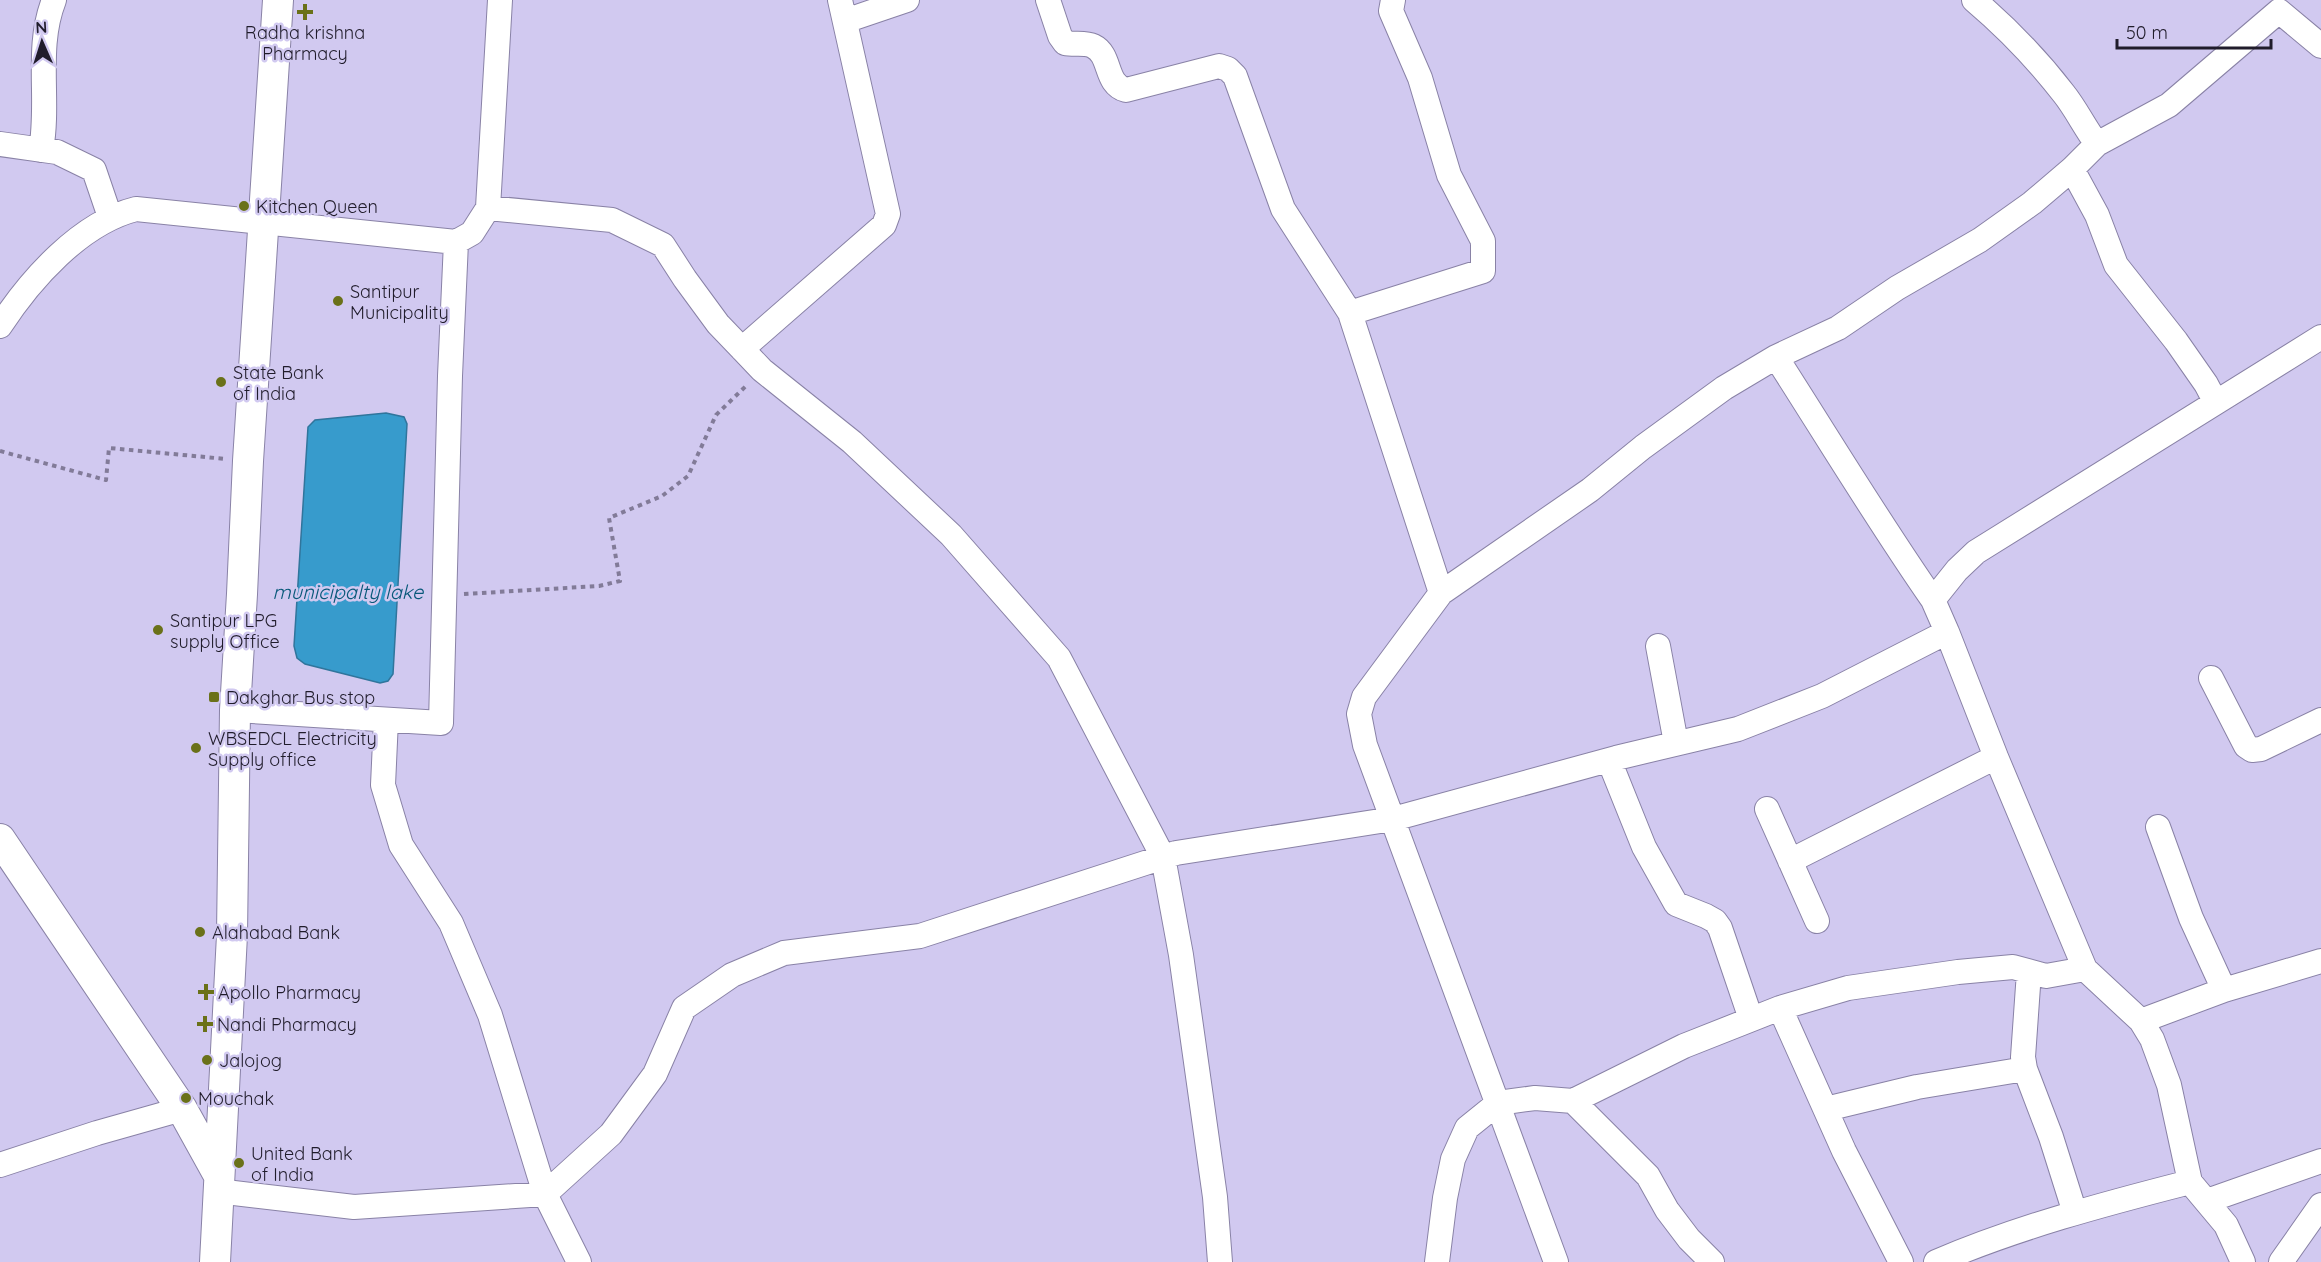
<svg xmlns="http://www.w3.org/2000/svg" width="2321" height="1262" viewBox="0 0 2321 1262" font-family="Quicksand,sans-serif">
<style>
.water{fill:#379bcc;stroke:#30759c;stroke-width:1.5}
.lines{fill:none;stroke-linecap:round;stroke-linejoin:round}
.minor-casing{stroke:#8982a6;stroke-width:26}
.major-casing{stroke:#8982a6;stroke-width:32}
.path{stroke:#827b98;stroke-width:4;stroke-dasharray:4.5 4.5;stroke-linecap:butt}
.minor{stroke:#fff;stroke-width:24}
.major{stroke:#fff;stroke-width:30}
.poi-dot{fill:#6a7119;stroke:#d1c9f0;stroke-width:2}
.labels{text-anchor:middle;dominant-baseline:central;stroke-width:5;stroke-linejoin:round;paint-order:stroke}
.poi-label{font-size:18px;fill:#201c2b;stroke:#d1c9f0;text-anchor:start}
.water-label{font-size:20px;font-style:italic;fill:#085879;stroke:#d1c9f0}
</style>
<rect width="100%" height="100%" fill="#d1c9f0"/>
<!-- water -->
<path class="water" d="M386,413L404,417L407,424L393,674L388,681L380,683L305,664L297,658L294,646L308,427L315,420Z"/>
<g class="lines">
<!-- minor casing -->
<g class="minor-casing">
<path id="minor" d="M1048,0L1060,36L1065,43C1074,45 1085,42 1093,46C1112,55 1104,84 1126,90L1219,66L1228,69L1235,76L1283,209L1350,313
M1393,0L1391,11L1420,78L1449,175L1483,241V271L1350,313L1441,593
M845,21L907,0
M0,144L57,152L94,170L110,217
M2097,144L2169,105L2279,11L2321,46
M41,150C50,100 35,48 54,0
M2072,169L2097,215L2116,265L2176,341L2206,384L2215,401
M488,208L612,220L663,245L685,279L718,324L742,349L762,370L852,442L951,535L1059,658L1163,857L1181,955L1215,1197L1220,1262
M0,326C30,280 80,223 136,209L456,242L472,233L488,208L500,0
M742,349L884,225L888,214L840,0
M1776,357C1828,438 1878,521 1933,600
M1947,632L1996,757L2085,969L2141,1021L2152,1039L2169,1085L2190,1182L2226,1225L2243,1262
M1658,646L1676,743
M2211,678L2246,746L2252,750L2261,749L2321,720
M235,710L441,723L450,376L456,242
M386,720L383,785L401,845L451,923L490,1015L545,1194L579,1262
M1609,760L1644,847L1676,904L1706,916L1715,921L1720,928L1751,1019
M1767,809L1817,921
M2158,827L2191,918L2224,990
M1790,861L1996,757
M2029,972L2023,1057L2025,1069L2051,1137L2075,1213
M1780,1008L1844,1151L1901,1262
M2141,1021L2224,990L2321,961
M1573,1101L1684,1046L1780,1008L1848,988L1958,972L2013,967L2046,976L2085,969
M1826,1109L1917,1087L2025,1069
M0,1165L97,1133L182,1109
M217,1191L354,1207L545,1194L611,1134L655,1074L684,1008L732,975L784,953L920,936L1176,853L1393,819L1616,758L1738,729L1822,696L1947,632L1933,600L1957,570L1976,552L2321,337
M2207,1201L2321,1161
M1437,1262L1445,1198L1453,1159L1467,1128L1498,1103L1535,1098L1573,1101L1648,1176L1667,1210L1689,1239L1712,1262
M1556,1262L1365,745L1359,714L1364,697L1441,593L1590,490L1643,447L1724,388L1776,357L1838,328L1897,288L1980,240L2032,203L2072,169L2097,144C2085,128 2076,109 2064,94C2037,59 2007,28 1974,0
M1936,1262C2018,1227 2104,1204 2190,1182
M2281,1262L2321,1205"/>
</g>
<!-- major casing -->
<g class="major-casing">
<path id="major" d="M0,839L182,1109L218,1174
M215,1262L232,935L235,710L242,594L248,461L278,0"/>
</g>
<!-- path -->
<path class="path" d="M0,451L106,480L109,448L226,459
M464,594L599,586L620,581L609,518L662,496L688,476L716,415L747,385"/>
<!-- minor -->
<use href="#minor" class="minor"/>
<!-- major -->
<use href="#major" class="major"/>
</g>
<!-- markers -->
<g class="poi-dot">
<path d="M302 3h6v6h6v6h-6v6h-6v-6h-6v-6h6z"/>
<circle cx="244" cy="206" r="6"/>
<circle cx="338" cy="301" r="6"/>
<circle cx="221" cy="382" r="6"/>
<circle cx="158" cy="630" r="6"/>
<rect x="208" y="691" width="12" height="12" rx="3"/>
<circle cx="196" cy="748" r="6"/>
<circle cx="200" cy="932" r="6"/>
<path d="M203 983h6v6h6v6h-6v6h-6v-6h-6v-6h6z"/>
<path d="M202 1015h6v6h6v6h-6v6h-6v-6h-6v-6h6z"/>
<circle cx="207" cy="1060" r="6"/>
<circle cx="186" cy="1098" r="6"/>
<circle cx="239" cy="1163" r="6"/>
</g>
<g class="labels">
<!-- poi labels -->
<g class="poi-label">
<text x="305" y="32" text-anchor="middle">Radha krishna<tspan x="305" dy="21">Pharmacy</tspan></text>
<text x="256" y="206">Kitchen Queen</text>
<text x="350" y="291">Santipur<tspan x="350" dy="21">Municipality</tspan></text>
<text x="233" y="372">State Bank<tspan x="233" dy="21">of India</tspan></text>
<text x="170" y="620">Santipur LPG<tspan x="170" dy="21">supply Office</tspan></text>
<text x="226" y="697">Dakghar Bus stop</text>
<text x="208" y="738">WBSEDCL Electricity<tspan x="208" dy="21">Supply office</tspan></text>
<text x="212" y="932">Alahabad Bank</text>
<text x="218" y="992">Apollo Pharmacy</text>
<text x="217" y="1024">Nandi Pharmacy</text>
<text x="219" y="1060">Jalojog</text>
<text x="198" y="1098">Mouchak</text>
<text x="251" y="1153">United Bank<tspan x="251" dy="21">of India</tspan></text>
</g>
<!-- water labels -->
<g class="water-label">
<text x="348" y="591">municipalty lake</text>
</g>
</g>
<!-- north arrow -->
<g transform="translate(42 42) rotate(357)" stroke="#d1c9f0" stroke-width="4.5" paint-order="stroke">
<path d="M0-4.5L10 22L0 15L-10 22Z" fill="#201c2b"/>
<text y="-9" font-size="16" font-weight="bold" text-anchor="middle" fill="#201c2b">N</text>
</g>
<!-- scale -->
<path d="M2117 39v9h154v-9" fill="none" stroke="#201c2b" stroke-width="3"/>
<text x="2126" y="39" font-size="18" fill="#201c2b" stroke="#d1c9f0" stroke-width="4.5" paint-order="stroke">50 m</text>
</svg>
